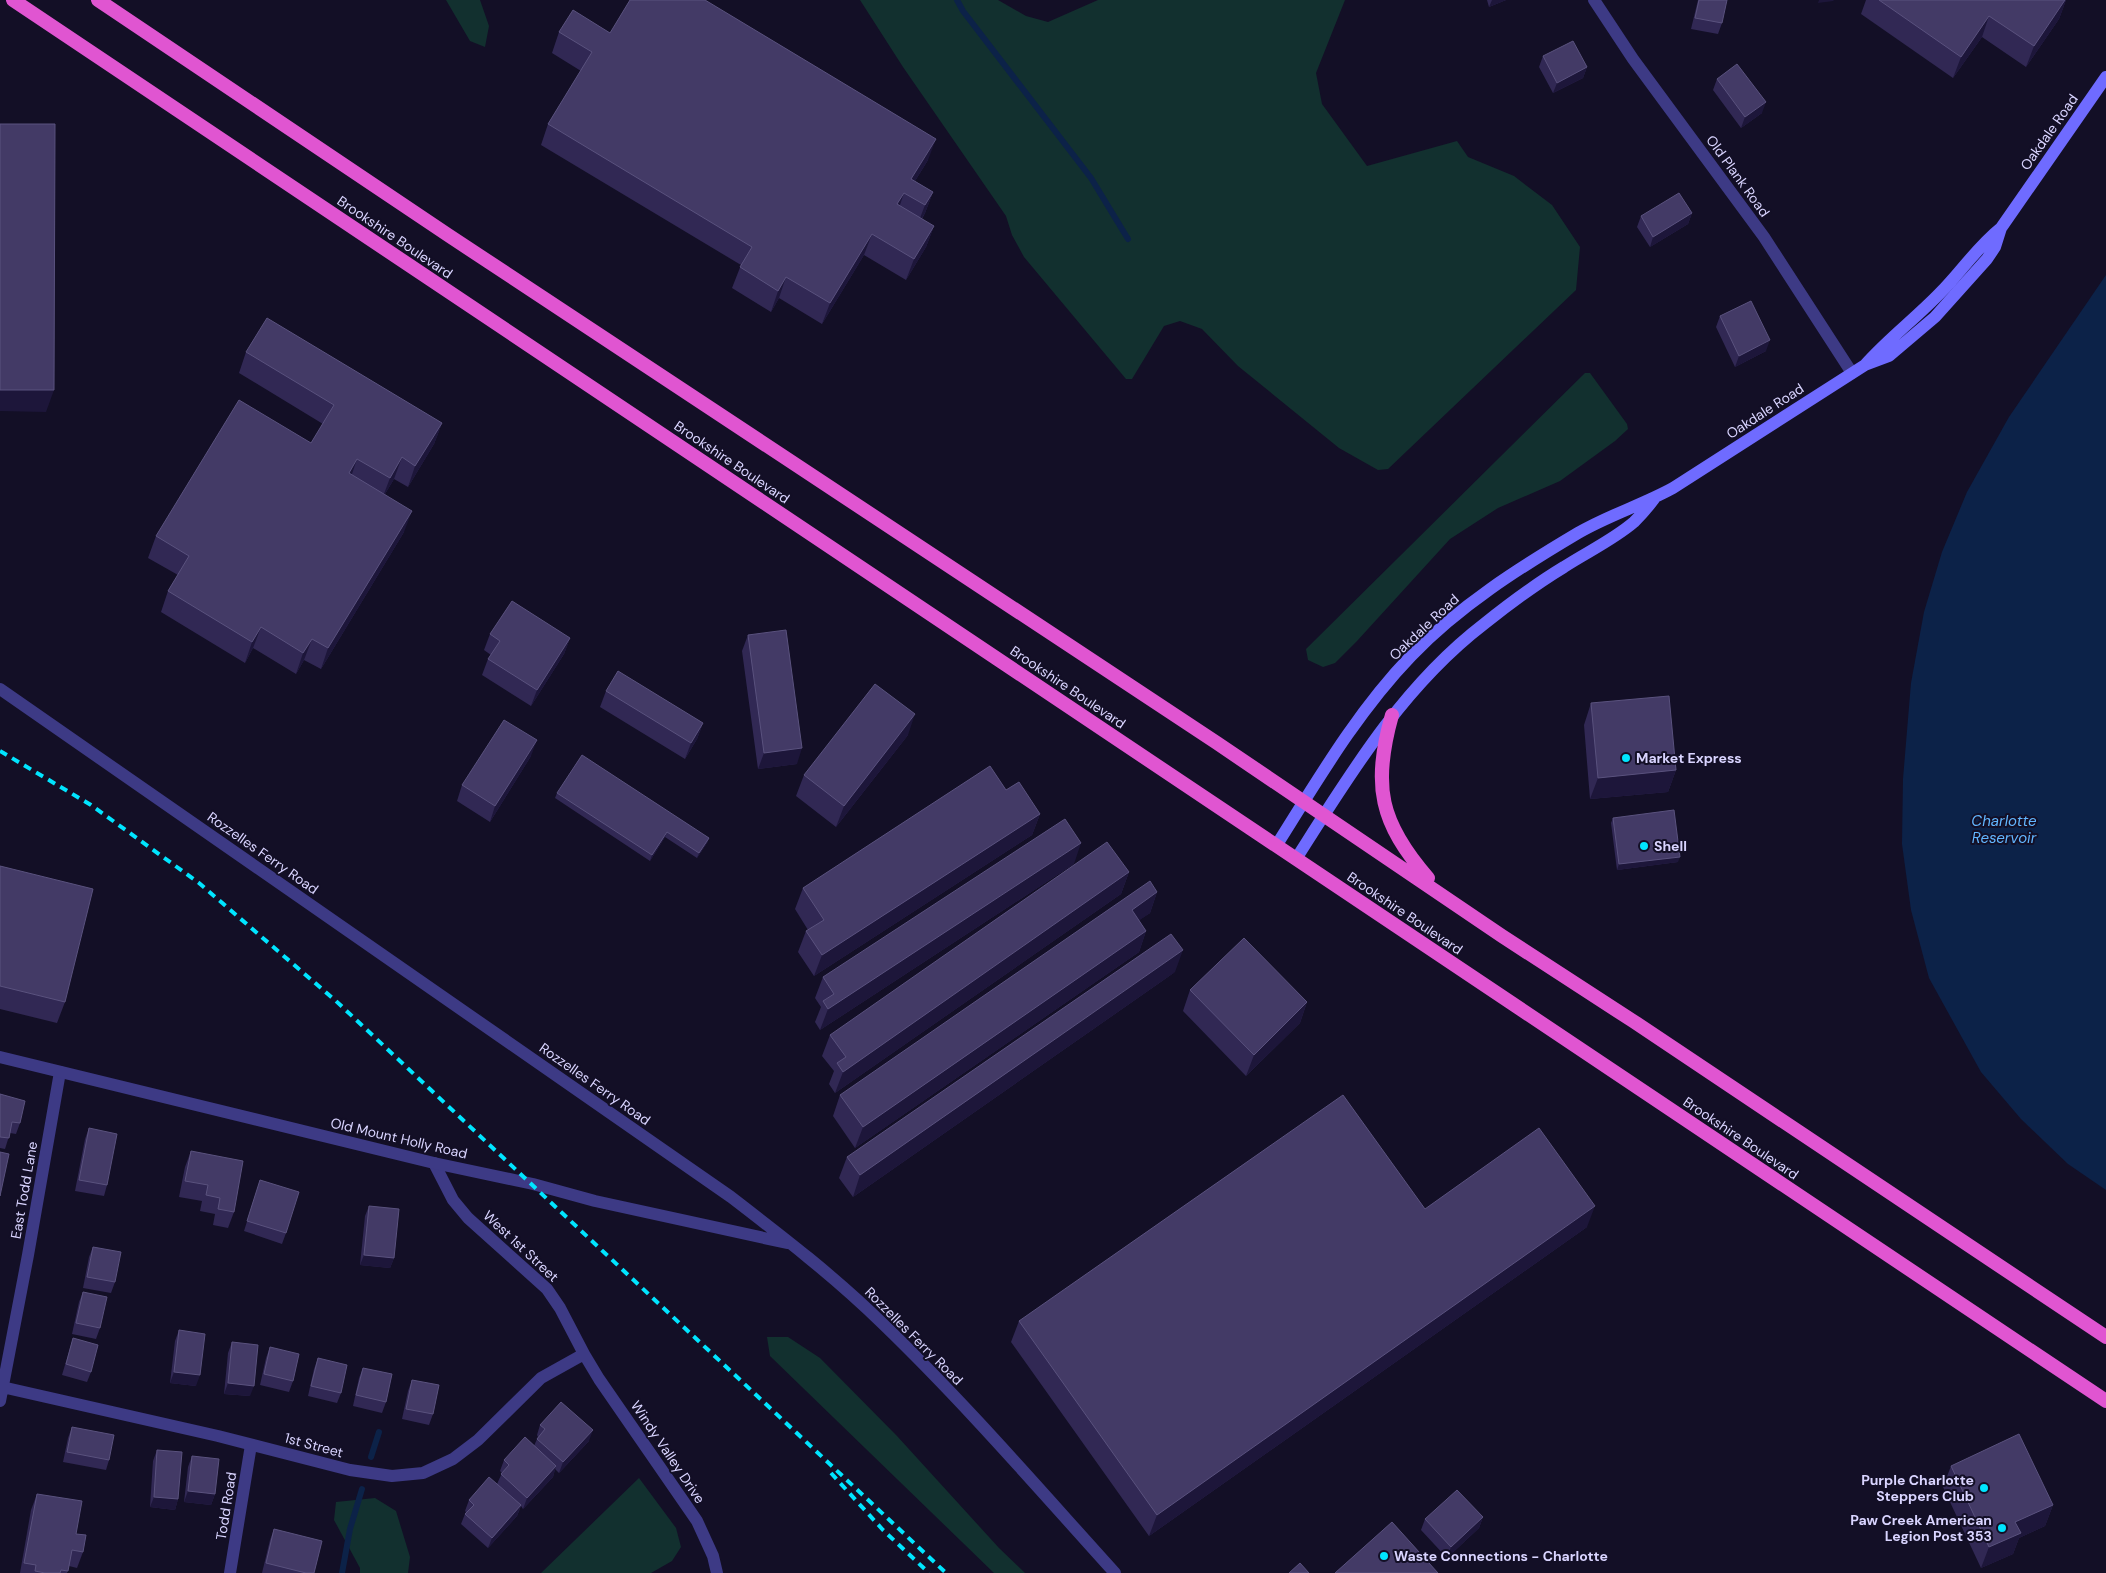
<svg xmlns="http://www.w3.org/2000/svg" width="2106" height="1573" viewBox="0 0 2106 1573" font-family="'DM Sans',sans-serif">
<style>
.green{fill:#12302f}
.water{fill:#0c2248}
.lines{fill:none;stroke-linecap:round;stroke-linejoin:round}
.stream{stroke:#0c2248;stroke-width:6}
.minor{stroke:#3d3a85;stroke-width:12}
.tertiary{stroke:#3d3a85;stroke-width:12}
.secondary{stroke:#6f6bff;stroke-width:12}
.trunk{stroke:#e055d1;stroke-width:14}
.rail{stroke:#00e5ff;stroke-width:4;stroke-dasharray:8 6;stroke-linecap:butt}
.wall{fill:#312854}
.shaded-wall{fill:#1d163a}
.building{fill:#433a66;stroke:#5a527e}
.poi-dot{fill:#00e5ff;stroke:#130f26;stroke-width:2}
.labels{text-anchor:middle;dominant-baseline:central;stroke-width:4;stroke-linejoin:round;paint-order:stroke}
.street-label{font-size:14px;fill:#d9d4ff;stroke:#130f26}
.poi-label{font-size:14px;font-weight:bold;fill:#d9d4ff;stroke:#130f26;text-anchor:start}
.water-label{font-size:15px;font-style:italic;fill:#62b6ff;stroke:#130f26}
</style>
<rect width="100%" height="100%" fill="#130f26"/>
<!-- green -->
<path class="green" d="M446,0H480L489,26L485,47L470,41Z
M860,0H998L1026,16L1048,22L1098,0H1345L1316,73L1322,104L1367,166L1457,141L1468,157L1514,176L1552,205L1580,247L1576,290L1388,469L1378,470L1339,448L1238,366L1202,329L1180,321L1164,326L1132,379H1126L1024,257L1012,235L1006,216L903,67Z
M1585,373H1590L1627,424L1628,429L1615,441L1560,481L1498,508L1450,539L1357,641L1335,663L1323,667L1308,660L1306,649Z
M767,1337H788L820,1358L897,1436L999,1548L1025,1573H994L770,1356Z
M639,1478L676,1528L681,1547L672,1561L651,1573H541Z
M375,1498L396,1511L410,1557L408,1573H360V1568L334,1520L336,1502Z"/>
<!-- water -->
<path class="water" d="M2106,275V1190L2068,1164L2021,1119L1981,1072L1929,978L1911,910L1902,844L1903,779L1911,683L1924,612L1942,552L1967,492L2009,417Z"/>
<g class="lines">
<!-- stream -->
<path class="stream" d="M957,0L963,11L1091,178L1128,239
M371,1457L379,1432
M342,1573L350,1529L362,1489"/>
<!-- minor -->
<path class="minor" d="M434,1163L453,1200L468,1218L547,1289L560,1308L584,1354L599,1379L697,1521L713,1556L717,1573
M2,1387L218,1436L350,1470L392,1476L423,1473L453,1459L478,1440L541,1378L584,1354
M0,1401L28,1255L60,1072
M230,1573L251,1445"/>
<!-- tertiary -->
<path class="tertiary" d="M1594,0L1633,59L1764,237L1852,373
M0,689L731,1197C783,1237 835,1277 882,1323C964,1402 1039,1489 1115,1573
M0,1057L434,1163L533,1184L595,1201L787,1243"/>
<!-- secondary -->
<path class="secondary" d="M1865,365L1889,356L1935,317L1987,259L1995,247L2001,228L2106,77
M1276,846C1317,781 1357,712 1411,656C1459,606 1519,568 1578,533C1609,515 1642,505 1673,488L1865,365C1888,339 1916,318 1940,293C1961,272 1977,247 2001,228
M1296,859C1350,774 1403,686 1484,624C1509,604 1536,584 1564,567C1587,552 1613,540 1634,522C1641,515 1648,507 1654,499"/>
<!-- trunk -->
<path class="trunk" d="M13,0L2106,1401
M98,0L448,235L1217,743L1502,936L1633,1021L2106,1337
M1392,715C1372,786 1380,823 1428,878"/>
<!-- rail -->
<path class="rail" d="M0,751L91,805L199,883L336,1001L946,1573
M831,1473L883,1530L929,1573"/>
</g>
<!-- wall -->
<path class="wall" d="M1487,0H1506L1489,7Z
M1698,0H1699L1722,23L1718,34L1691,29Z
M1866,0H2066L2059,19L2026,67L1982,37L1953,78L1861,14Z
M559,32L610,33L928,160L915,181L933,192L925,213L922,219L934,226L926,247L906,280L864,255L822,324L779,298L771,312L732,288L741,265L541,145L548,124L581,71L552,53Z
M1543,56L1587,67L1583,78L1553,93L1539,67Z
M1717,79L1762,113L1741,128L1713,90Z
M1692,213L1688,224L1650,247L1637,227L1641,216Z
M1720,316L1766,351L1735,367L1716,327Z
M246,352L442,423L434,444L408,487L394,479L385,494L404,532L321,669L304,660L296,674L253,648L245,663L161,612L168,591L178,575L148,558L156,536L311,443L323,424L239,373Z
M490,634L570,638L564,654L531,706L482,675L488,659L491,655L484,650Z
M748,635L797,764L758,769L742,651Z
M606,691L703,723L697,739L685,759L600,707Z
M1591,703L1676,770L1668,792L1590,799L1584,725Z
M908,735L836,827L796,796L804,775Z
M531,756L490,822L457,801L462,785Z
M1006,790L1040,814L1032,835L814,976L798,952L806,931L808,930L795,909L803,888Z
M557,793L709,838L707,843L697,858L665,837L650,861L555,798Z
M1613,818L1678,862L1617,870L1611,823Z
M1074,864L820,1030L815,1022L821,1007L815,998L823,977Z
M0,866L65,1002L57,1023L0,1009Z
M1129,872L1121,894L835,1093L829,1084L834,1071L822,1056L830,1035Z
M1157,892L1150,913L1139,920L1146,931L1139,952L855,1148L833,1116L840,1095Z
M1175,972L853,1197L839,1178L847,1157Z
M1190,990L1307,1002L1300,1023L1246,1076L1183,1011Z
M0,1094L20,1123L16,1134L10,1133L5,1149L0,1148Z
M89,1128L107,1185L104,1196L75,1191L85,1139Z
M191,1151L234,1212L228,1228L213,1225L215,1214L200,1211L202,1201L179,1197L185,1167Z
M260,1180L286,1233L282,1244L244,1231Z
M369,1206L394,1258L390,1268L360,1265L365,1216Z
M1587,1227L1149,1536L1011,1342L1019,1321Z
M93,1247L115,1282L111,1293L83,1288L89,1257Z
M83,1292L100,1328L96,1339L72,1334L79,1302Z
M179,1330L196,1386L170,1383L175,1341Z
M73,1338L91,1372L87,1382L62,1375Z
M232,1342L250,1396L224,1394L228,1353Z
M270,1347L293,1381L289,1392L260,1385L266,1358Z
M318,1358L341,1393L337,1403L308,1396L314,1369Z
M363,1368L386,1402L382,1413L353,1406L359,1378Z
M412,1380L433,1414L429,1425L402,1419L408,1391Z
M540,1425L589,1441L559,1473L555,1469L553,1477L523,1509L521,1506L517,1516L488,1548L461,1524L465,1514L466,1512L465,1511L469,1500L497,1484L502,1473L500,1471L504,1460L534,1446L537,1439L538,1437L537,1435Z
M72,1427L109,1460L106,1470L63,1462L68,1438Z
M157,1450L178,1499L175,1510L150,1507L153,1461Z
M192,1456L215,1494L211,1505L184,1502L188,1467Z
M1951,1466L2053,1505L2045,1526L2019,1538L2013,1554L1981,1568L1943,1487Z
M37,1494L76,1534L83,1552L77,1568L69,1566L67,1573H20L31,1510Z
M1483,1517L1479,1528L1447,1558L1421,1530L1425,1519Z
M274,1529L314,1573H262L270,1540Z"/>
<!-- shaded-wall -->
<path class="shaded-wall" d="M1492,0H1506L1489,7Z
M1819,0H1834L1833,1L1818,3Z
M2065,0H2066L2059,19L2026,67L2034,46Z
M1989,16L1982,37L1953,78L1961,57Z
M1587,67L1583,78L1553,93L1557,83Z
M1766,102L1762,113L1741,128L1745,117Z
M936,139L928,160L907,194L911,179Z
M933,192L925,213L917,226L925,205Z
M904,193L897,214V204Z
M1692,213L1688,224L1650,247L1653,237Z
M934,226L926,247L906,280L914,259Z
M872,234L864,255L822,324L830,303Z
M786,277L779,298L771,312L778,291Z
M1770,340L1766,351L1735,367L1739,356Z
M0,390H54L46,412L0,411Z
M442,423L434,444L408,487L415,466Z
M402,457L394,479L382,499L390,478Z
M357,459L350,480L349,473Z
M412,511L404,532L321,669L328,648Z
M261,627L253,648L245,663L252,642Z
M570,638L564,654L531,706L537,690Z
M312,639L304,660L296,674L303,653Z
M915,714L908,735L836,827L844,806Z
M703,723L697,739L685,759L691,743Z
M537,740L531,756L490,822L495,806Z
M802,748L797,764L758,769L764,753Z
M1676,770L1668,792L1590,799L1598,778Z
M1040,814L1032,835L814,976L822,955Z
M667,832L665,837L650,861L652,855Z
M709,838L707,843L697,858L699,853Z
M1081,843L1074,864L820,1030L828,1009Z
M1680,857L1678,862L1617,870L1619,864Z
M1129,872L1121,894L835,1093L843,1072Z
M1157,892L1150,913L1124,931L1132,910Z
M1146,931L1139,952L855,1148L863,1127Z
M1183,950L1175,972L853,1197L860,1175Z
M1307,1002L1300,1023L1246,1076L1254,1055Z
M1595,1206L1587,1227L1149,1536L1157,1515Z
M364,1255L394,1258L390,1268L360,1265Z
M174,1372L200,1375L196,1386L170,1383Z
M228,1383L254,1386L250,1396L224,1394Z
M593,1430L589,1441L559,1473L563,1462Z
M556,1466L553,1477L523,1509L527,1498Z
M188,1491L215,1494L211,1505L184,1502Z
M154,1497L178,1499L175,1510L150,1507Z
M521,1505L517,1516L488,1548L492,1538Z
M2053,1505L2045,1526L2019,1538L2013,1554L1981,1568L1989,1547L2015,1522Z
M1483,1517L1479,1528L1447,1558L1451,1547Z"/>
<!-- building -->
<path class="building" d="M630,0H705L936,139L911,179L933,192L925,205L904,193L897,204L934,226L914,259L872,234L830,303L786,277L778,291L740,267L752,247L548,124L592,52L559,32L573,10L610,33Z
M1699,0H1727L1722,23L1695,18Z
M1879,0H2065L2034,46L1989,16L1961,57Z
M1573,41L1587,67L1557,83L1543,56Z
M1737,64L1766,102L1745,117L1717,79Z
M0,124H55L54,390H0Z
M1679,193L1692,213L1653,237L1641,216Z
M1751,301L1770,340L1739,356L1720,316Z
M267,318L442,423L415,466L402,457L390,478L357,459L349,473L412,511L328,648L312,639L303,653L261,627L252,642L168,591L189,556L156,536L239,400L311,443L334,405L246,352Z
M512,601L570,638L537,690L488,659L500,641L490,634Z
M786,630L802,748L764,753L748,635Z
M618,671L703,723L691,743L606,691Z
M875,684L915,714L844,806L804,775Z
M1669,696L1676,770L1598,778L1591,703Z
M504,720L537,740L495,806L462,785Z
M582,755L709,838L699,853L667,832L652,855L557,793Z
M990,766L1006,790L1019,782L1040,814L822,955L806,931L824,920L803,888Z
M1674,810L1680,857L1619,864L1613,818Z
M1065,819L1081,843L828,1009L823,1001L834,994L823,977Z
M1107,842L1129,872L843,1072L837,1063L846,1057L830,1035Z
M0,866L93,889L65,1002L0,986Z
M1150,881L1157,892L1132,910L1146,931L863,1127L840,1095Z
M1171,934L1183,950L860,1175L847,1157Z
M1244,938L1307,1002L1254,1055L1190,990Z
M0,1094L25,1101L20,1123L12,1122L9,1138L0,1137Z
M1343,1095L1425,1209L1539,1128L1595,1206L1157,1515L1019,1321Z
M89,1128L117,1134L107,1185L79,1180Z
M191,1151L243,1161L234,1212L218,1209L220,1198L206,1195L208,1185L185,1181Z
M0,1152L9,1154L0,1196Z
M260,1180L299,1192L286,1233L247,1221Z
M369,1206L399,1209L394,1258L364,1255Z
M93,1247L121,1252L115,1282L87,1277Z
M83,1292L107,1297L100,1328L76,1323Z
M179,1330L205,1334L200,1375L174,1372Z
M73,1338L98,1345L91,1372L66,1364Z
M232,1342L258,1345L254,1386L228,1383Z
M270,1347L299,1354L293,1381L264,1374Z
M318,1358L347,1365L341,1393L311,1386Z
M363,1368L392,1374L386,1402L356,1395Z
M412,1380L439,1385L433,1414L406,1409Z
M561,1402L593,1430L563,1462L537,1439L545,1429L540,1425Z
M72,1427L114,1435L109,1460L67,1452Z
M2019,1434L2053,1505L2015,1522L2021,1533L1989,1547L1951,1466Z
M525,1437L556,1466L527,1498L501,1474L509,1465L504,1460Z
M157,1450L182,1452L178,1499L154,1497Z
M192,1456L219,1459L215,1494L188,1491Z
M489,1477L521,1505L492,1538L465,1514L474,1505L469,1500Z
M1457,1490L1483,1517L1451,1547L1425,1519Z
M37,1494L82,1501L76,1534L86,1535L83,1552L72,1550L68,1571L61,1570L60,1573H45L35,1571L36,1565L24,1563Z
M1392,1522L1438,1573H1335Z
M274,1529L322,1541L314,1573H306L266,1563Z
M1300,1563L1309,1573H1289Z"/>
<!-- markers -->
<g class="poi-dot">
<circle cx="1626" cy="758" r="5"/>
<circle cx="1644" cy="846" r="5"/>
<circle cx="1984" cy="1488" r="5"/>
<circle cx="2002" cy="1528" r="5"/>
<circle cx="1384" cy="1556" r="5"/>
</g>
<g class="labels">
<!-- street labels -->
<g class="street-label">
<text transform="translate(2049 132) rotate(-55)">Oakdale Road</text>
<text transform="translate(1738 176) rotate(54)">Old Plank Road</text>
<text transform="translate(395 237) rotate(34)">Brookshire Boulevard</text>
<text transform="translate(1765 411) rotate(-33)">Oakdale Road</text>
<text transform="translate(732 462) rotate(34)">Brookshire Boulevard</text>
<text transform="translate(1424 627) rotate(-43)">Oakdale Road</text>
<text transform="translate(1068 687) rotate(34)">Brookshire Boulevard</text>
<text transform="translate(263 853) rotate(35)">Rozzelles Ferry Road</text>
<text transform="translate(1405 913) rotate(34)">Brookshire Boulevard</text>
<text transform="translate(595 1084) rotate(35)">Rozzelles Ferry Road</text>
<text transform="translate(399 1138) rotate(13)">Old Mount Holly Road</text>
<text transform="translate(1741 1138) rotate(34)">Brookshire Boulevard</text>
<text transform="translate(24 1190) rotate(-80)">East Todd Lane</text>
<text transform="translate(521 1246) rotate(43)">West 1st Street</text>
<text transform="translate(914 1336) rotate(45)">Rozzelles Ferry Road</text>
<text transform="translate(314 1445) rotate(15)">1st Street</text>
<text transform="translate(668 1452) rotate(56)">Windy Valley Drive</text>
<text transform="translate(226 1506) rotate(-81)">Todd Road</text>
</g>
<!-- poi labels -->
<g class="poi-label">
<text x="1636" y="758">Market Express</text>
<text x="1654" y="846">Shell</text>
<text x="1974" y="1480" text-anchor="end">Purple Charlotte<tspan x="1974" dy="16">Steppers Club</tspan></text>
<text x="1992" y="1520" text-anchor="end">Paw Creek American<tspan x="1992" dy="16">Legion Post 353</tspan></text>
<text x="1394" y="1556">Waste Connections - Charlotte</text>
</g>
<!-- water labels -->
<g class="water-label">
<text x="2004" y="821">Charlotte<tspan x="2004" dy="17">Reservoir</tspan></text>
</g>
</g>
</svg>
